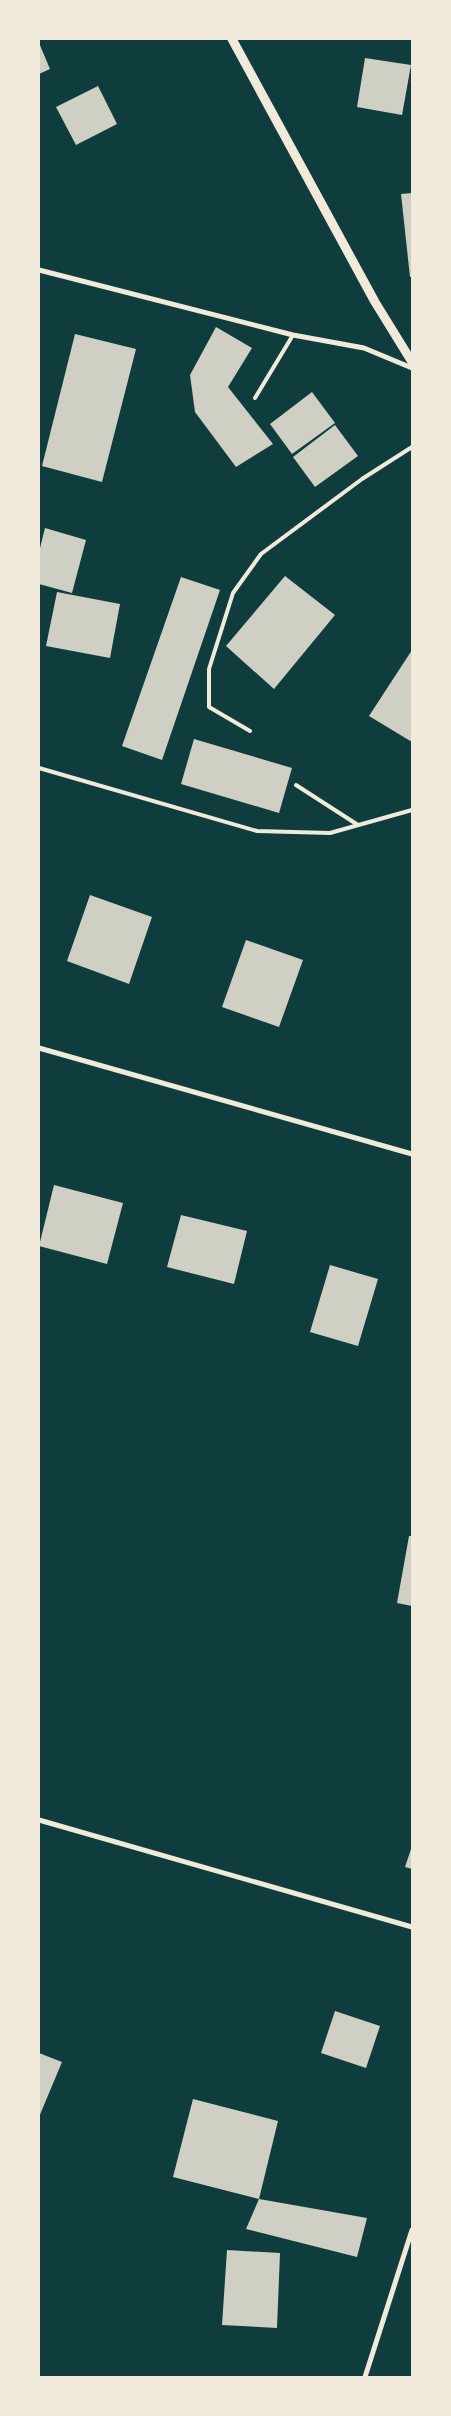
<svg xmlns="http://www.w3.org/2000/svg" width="451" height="2416" viewBox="0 0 451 2416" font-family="Inter,sans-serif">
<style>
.building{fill:#cfcfc3}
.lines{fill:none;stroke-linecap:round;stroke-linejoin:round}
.service{stroke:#f1e9da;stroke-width:4}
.minor{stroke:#f1e9da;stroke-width:5}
.tertiary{stroke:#f1e9da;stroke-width:9}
</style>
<rect width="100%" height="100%" fill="#0f3d3e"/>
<!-- building -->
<path class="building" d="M39,43L50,69L39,74Z
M365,58L411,65L402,115L357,107Z
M98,86L117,124L76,145L56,107Z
M412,193V277H410L401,194Z
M216,327L252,348L228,387L273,444L236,467L195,412L190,375Z
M75,334L136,349L102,482L42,466Z
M312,392L335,423L292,454L270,424Z
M335,425L358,456L315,487L293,457Z
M45,528L86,540L72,593L39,584V552Z
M285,576L335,615L274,689L226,646Z
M181,577L220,590L162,760L122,746Z
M57,592L120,604L110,658L46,646Z
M412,650V742L369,716Z
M194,739L292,768L279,813L181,784Z
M90,895L152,917L129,984L67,961Z
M246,940L303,960L279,1027L222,1007Z
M54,1185L123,1203L107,1264L39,1246Z
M181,1215L247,1231L234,1284L167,1267Z
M330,1265L378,1279L358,1346L310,1332Z
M409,1536H412V1606L397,1603Z
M412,1846V1869L405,1867Z
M335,2011L380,2026L366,2068L321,2053Z
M39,2053L62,2062L39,2117Z
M193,2099L278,2121L259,2199L367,2218L357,2257L246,2229L259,2199L173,2177Z
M227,2250L280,2253L277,2328L222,2325Z"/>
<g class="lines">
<!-- service -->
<path class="service" d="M255,398L293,335
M250,731L209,707V669L233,593L261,554L362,479L412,447
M39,768L257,831L330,833L412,810
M296,785L358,825"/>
<!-- minor -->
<path class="minor" d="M39,270L293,335L364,348L412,368
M39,1048L412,1154
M39,1820L412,1927
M365,2377L412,2230"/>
<!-- tertiary -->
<path class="tertiary" d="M232,39L375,302L412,362"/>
</g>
<!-- border -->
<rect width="451" height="2416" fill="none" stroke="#f1e9da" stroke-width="80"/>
</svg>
